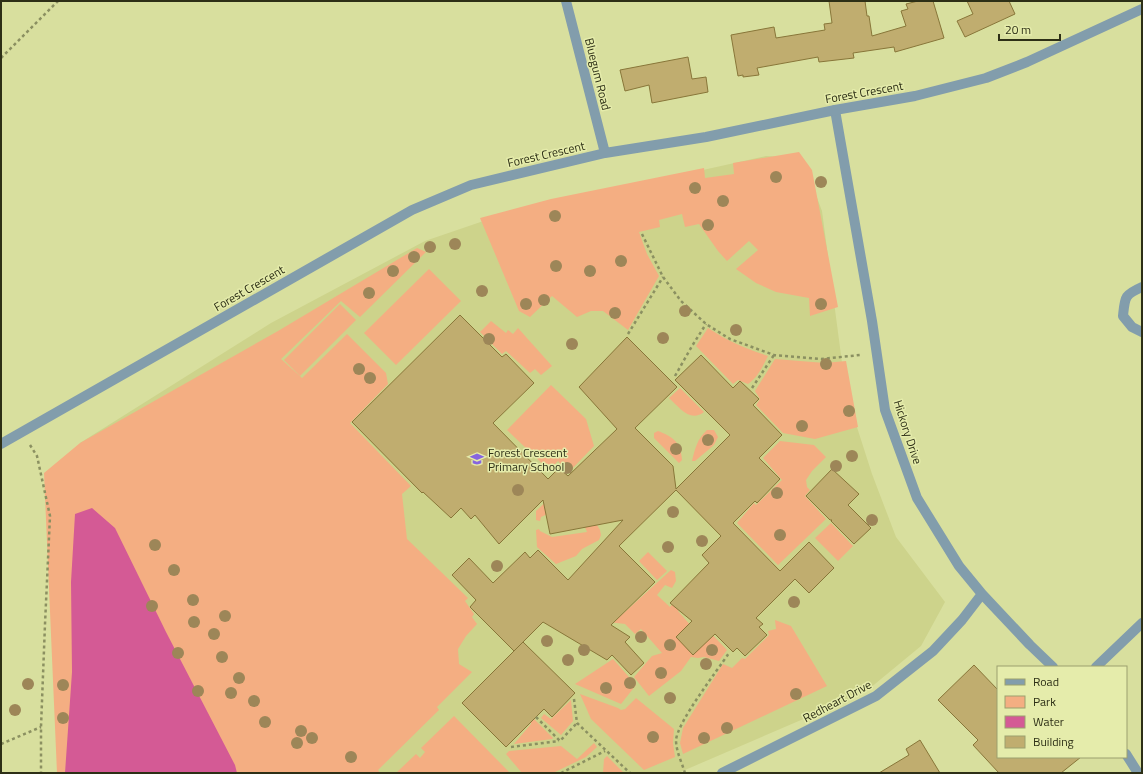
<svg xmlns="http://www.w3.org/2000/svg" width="1143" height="774" viewBox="0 0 1143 774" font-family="'Titillium Web',sans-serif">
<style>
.built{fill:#cdd38b}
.green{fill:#f4ae82}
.water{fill:#d45a95}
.building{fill:#c0ad6f;stroke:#887639}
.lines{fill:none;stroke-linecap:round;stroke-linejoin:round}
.path{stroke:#8b9061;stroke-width:2.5;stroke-dasharray:3 3;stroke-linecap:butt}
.minor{stroke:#829dac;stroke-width:10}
.tertiary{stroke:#829dac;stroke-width:10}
.tree{fill:#9d8658}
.labels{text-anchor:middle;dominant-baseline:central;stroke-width:3;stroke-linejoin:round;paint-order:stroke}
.street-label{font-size:12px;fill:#2d2f16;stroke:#e5ecab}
.poi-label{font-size:12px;fill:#2d2f16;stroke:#e5ecab;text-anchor:start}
</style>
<rect width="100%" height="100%" fill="#d8df9e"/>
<!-- built -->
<path class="built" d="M766,156L802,158L822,211L846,393L872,474L896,537L945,602L921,646L864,693L678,773H380L357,749L80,443L271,323L425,241L504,214Z"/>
<!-- green -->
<path class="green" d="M799,152L812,170L838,307L810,316L809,298L776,292L756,283L736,269L758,250L749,241L727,261L718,251L699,224L685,227L682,214L659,220L660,227L639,232L647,254L659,276L628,330L603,311H591L577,317L552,296L530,317L519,311L480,218L551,199L704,168L705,178L734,174L733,163Z
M417,248L426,252L360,317L341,301L281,359L302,378L347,334L386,373L388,384L350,423L411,486L402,494L407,539L468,598L465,601L474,614L472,617L477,624L466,636L458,649L459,664L472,672L437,707L439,710L378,770L380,773H57L44,473L80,443L278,331Z
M429,269L461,301L396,365L364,333Z
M340,304L356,320L300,376L284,360Z
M491,321L506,333L508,330L513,334L518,328L552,366L541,375L535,369L530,373L506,351L502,354L480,332Z
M708,328C729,342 745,348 768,356C763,366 758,377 748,384L738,380L733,384L696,346Z
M775,359L825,363L846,361L858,427L815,439L783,433L756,405L760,399L755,391Z
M551,385L586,419L594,446L569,472L558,461L549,470L507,430Z
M680,388L704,412C690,423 679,407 669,398Z
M707,430H714L718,437L714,445L695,461H692C695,449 697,439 707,430Z
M658,431C673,437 681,442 682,460L679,463L654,438V433Z
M780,441L814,445L826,457L812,471L806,480L807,487L810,490L805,496L826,519L778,565L737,523L754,503L756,505L782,480L763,458Z
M567,489L597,519V525L600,530L601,535L599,540L582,549L576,556L556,564L537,547L536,530L539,529L540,531L552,537L587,532L576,505L552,512L541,517L540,521L536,520V511L552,496Z
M831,523L853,546L838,561L815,538Z
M648,552L667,571L657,580L639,561Z
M671,570L675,572L676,581L672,588L665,585L657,595L670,607L677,599L682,605L678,611L692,627L699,621L727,650L719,661L704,657L698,658L691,657L681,671L649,696L634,677L652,656L662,653L641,629L635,634L625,624L609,622L615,621Z
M775,620L791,626L827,686L683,754L680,743L683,728L723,664L732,668L742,658L745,659L769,635L768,631L776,629Z
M613,659L636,685L621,704L575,684Z
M580,694L618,708L621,710L625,709L636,698L674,729L673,743L675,757L644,770L591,719Z
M571,700L573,721L561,735L541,718L544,714L551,719Z
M454,716L510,773H396L416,754L420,758L425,752L421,748Z
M533,718L553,738L552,739L514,744L531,724V721Z
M594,743L597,747L586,757L553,773H522L506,754L509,751L561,746L577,759Z
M607,756L624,773H603L604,759Z"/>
<!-- water -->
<path class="water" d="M92,508L115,528L166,632L235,765L237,773H65L72,672L71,582L75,514Z"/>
<!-- building -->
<path class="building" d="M829,1H865L867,16H869L872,36L906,26L901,11L908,9L906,4L918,1H933L944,38L895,52L894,47L853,53L854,58L819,62L818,57L757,68L759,75L743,77V75L738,76L731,35L774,27L776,38L825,30L824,24L832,23Z
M967,1H1009L1015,14L965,37L957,21L973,14Z
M688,57L692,79L706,77L708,92L652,103L649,85L625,91L620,70Z
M460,315L502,357L506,354L534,383L493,423L548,479L559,468L568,476L617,429L579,387L627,337L677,387L635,428L673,466L676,489L730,435L675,380L701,355L733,388L740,381L759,399L753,405L782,435L759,458L780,479L757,503L755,501L733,523L780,571L809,542L834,568L809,593L795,579L756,618L763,624L759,627L767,635L745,656L737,648L733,652L715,634L693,655L676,637L692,621L670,603L709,563L702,555L721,536L676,490L619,546L655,582L611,625L630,637L625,642L644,663L631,675L612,655L607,660L543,622L514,651L470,607L476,600L452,575L469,558L493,583L525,552L530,558L538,550L568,580L623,520L550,534L543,500L499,544L475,515L471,519L461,508L451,518L423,492L422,493L352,422Z
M832,469L859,494L848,505L871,528L854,544L831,521L832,520H830L806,496Z
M523,642L575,693L552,717L544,709L506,747L462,703Z
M974,665L998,690V757H1081L1061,773H999L973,745L978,740L938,700Z
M920,740L940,773H879L909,755L906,749Z"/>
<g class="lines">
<!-- path -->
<path class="path" d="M1,58L58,1
M642,234L663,277L681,301L706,324L730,339L774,355L821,359L860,355
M628,334L663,277
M675,376L692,346L706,324
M752,388L774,355
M30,445L37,456L50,516L45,624L41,727V773
M574,699L577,723L630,773
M536,717L560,741L577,723
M1,744L41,727
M511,747L559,741
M561,773L605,751
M685,773C682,763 676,751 676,740C678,721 717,671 729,653"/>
<!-- minor -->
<path class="minor" d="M835,110L872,321L885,410L917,498L959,566L982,594L1030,645L1053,667
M1142,287C1124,295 1125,297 1123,316L1132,327L1142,332
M1096,667L1142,623
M1126,754L1138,773
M722,773L876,696L933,651L962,620L982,594"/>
<!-- tertiary -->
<path class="tertiary" d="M566,1L605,153
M1,444L412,210L471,185L605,153L706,137L835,110L915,96L986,78L1027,62L1142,9"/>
</g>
<!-- trees -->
<g class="tree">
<circle cx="776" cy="177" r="6"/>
<circle cx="821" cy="182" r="6"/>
<circle cx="695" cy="188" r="6"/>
<circle cx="723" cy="201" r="6"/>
<circle cx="555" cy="216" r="6"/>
<circle cx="708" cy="225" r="6"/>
<circle cx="455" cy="244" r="6"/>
<circle cx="430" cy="247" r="6"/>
<circle cx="414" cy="257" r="6"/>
<circle cx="621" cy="261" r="6"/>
<circle cx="556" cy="266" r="6"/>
<circle cx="393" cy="271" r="6"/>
<circle cx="590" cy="271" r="6"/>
<circle cx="482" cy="291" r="6"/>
<circle cx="369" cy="293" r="6"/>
<circle cx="544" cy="300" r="6"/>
<circle cx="526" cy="304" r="6"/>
<circle cx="821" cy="304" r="6"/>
<circle cx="685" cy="311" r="6"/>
<circle cx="615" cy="313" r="6"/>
<circle cx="736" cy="330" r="6"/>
<circle cx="663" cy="338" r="6"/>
<circle cx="489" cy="339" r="6"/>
<circle cx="572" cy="344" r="6"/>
<circle cx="826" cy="364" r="6"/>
<circle cx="359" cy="369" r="6"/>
<circle cx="370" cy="378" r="6"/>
<circle cx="849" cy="411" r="6"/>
<circle cx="802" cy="426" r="6"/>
<circle cx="708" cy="440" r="6"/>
<circle cx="676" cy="449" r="6"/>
<circle cx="852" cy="456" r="6"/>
<circle cx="836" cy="466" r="6"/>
<circle cx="567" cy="468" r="6"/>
<circle cx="518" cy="490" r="6"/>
<circle cx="777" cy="493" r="6"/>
<circle cx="673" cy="512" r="6"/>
<circle cx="872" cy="520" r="6"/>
<circle cx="780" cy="535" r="6"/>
<circle cx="702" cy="541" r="6"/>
<circle cx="155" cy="545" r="6"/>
<circle cx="668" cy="547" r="6"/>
<circle cx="497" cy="566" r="6"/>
<circle cx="174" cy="570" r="6"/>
<circle cx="193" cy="600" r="6"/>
<circle cx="794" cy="602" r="6"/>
<circle cx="152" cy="606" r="6"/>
<circle cx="225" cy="616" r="6"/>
<circle cx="194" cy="622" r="6"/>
<circle cx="214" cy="634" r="6"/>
<circle cx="641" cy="637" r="6"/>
<circle cx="547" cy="641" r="6"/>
<circle cx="670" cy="645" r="6"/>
<circle cx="584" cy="650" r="6"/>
<circle cx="712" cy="650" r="6"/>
<circle cx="178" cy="653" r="6"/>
<circle cx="222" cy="657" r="6"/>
<circle cx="568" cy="660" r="6"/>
<circle cx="706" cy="664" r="6"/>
<circle cx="661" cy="673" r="6"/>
<circle cx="239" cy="678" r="6"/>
<circle cx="630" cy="683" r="6"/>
<circle cx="28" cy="684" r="6"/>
<circle cx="63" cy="685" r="6"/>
<circle cx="606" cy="688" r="6"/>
<circle cx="198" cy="691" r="6"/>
<circle cx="231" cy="693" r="6"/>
<circle cx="796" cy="694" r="6"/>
<circle cx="670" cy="698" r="6"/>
<circle cx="254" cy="701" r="6"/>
<circle cx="15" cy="710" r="6"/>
<circle cx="63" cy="718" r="6"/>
<circle cx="265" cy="722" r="6"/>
<circle cx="727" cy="728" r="6"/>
<circle cx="301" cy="731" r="6"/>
<circle cx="653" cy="737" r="6"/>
<circle cx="312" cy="738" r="6"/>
<circle cx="704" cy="738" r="6"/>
<circle cx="297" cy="743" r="6"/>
<circle cx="351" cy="757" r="6"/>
</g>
<!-- icons -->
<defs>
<g id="school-bare" transform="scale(1.08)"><path d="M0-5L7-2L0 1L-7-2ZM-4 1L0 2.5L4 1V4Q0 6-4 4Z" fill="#8765e0" stroke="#e5ecab" stroke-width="2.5" paint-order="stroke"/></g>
</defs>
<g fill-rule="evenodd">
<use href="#school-bare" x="477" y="459"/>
</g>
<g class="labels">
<!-- street labels -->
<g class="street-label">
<text transform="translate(598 74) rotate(76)">Bluegum Road</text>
<text transform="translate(864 92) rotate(-10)">Forest Crescent</text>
<text transform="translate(546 154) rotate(-13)">Forest Crescent</text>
<text transform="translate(249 288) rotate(-30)">Forest Crescent</text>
<text transform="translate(908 432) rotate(72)">Hickory Drive</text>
<text transform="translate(837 701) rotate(-28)">Redheart Drive</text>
</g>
<!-- poi labels -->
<g class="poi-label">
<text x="488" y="452">Forest Crescent<tspan x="488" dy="14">Primary School</tspan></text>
</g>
</g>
<!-- border -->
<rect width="1143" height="774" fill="none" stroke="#2d2f16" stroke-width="4"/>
<!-- legend -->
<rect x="997" y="666" width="130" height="92" fill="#e5ecab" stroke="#9ba06f"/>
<rect x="1005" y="679" width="20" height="6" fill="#829dac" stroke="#9ba06f"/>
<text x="1033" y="686" font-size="12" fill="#2d2f16">Road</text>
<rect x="1005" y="696" width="20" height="12" fill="#f4ae82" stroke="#9ba06f"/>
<text x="1033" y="706" font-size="12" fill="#2d2f16">Park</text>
<rect x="1005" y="716" width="20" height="12" fill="#d45a95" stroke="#9ba06f"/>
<text x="1033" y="726" font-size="12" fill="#2d2f16">Water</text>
<rect x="1005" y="736" width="20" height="12" fill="#c0ad6f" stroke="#9ba06f"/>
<text x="1033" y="746" font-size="12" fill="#2d2f16">Building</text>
<!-- scale -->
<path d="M999 34v6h61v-6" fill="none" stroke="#2d2f16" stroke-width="2"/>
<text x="1005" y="34" font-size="12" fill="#2d2f16" stroke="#e5ecab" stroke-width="3" paint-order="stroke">20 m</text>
</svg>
